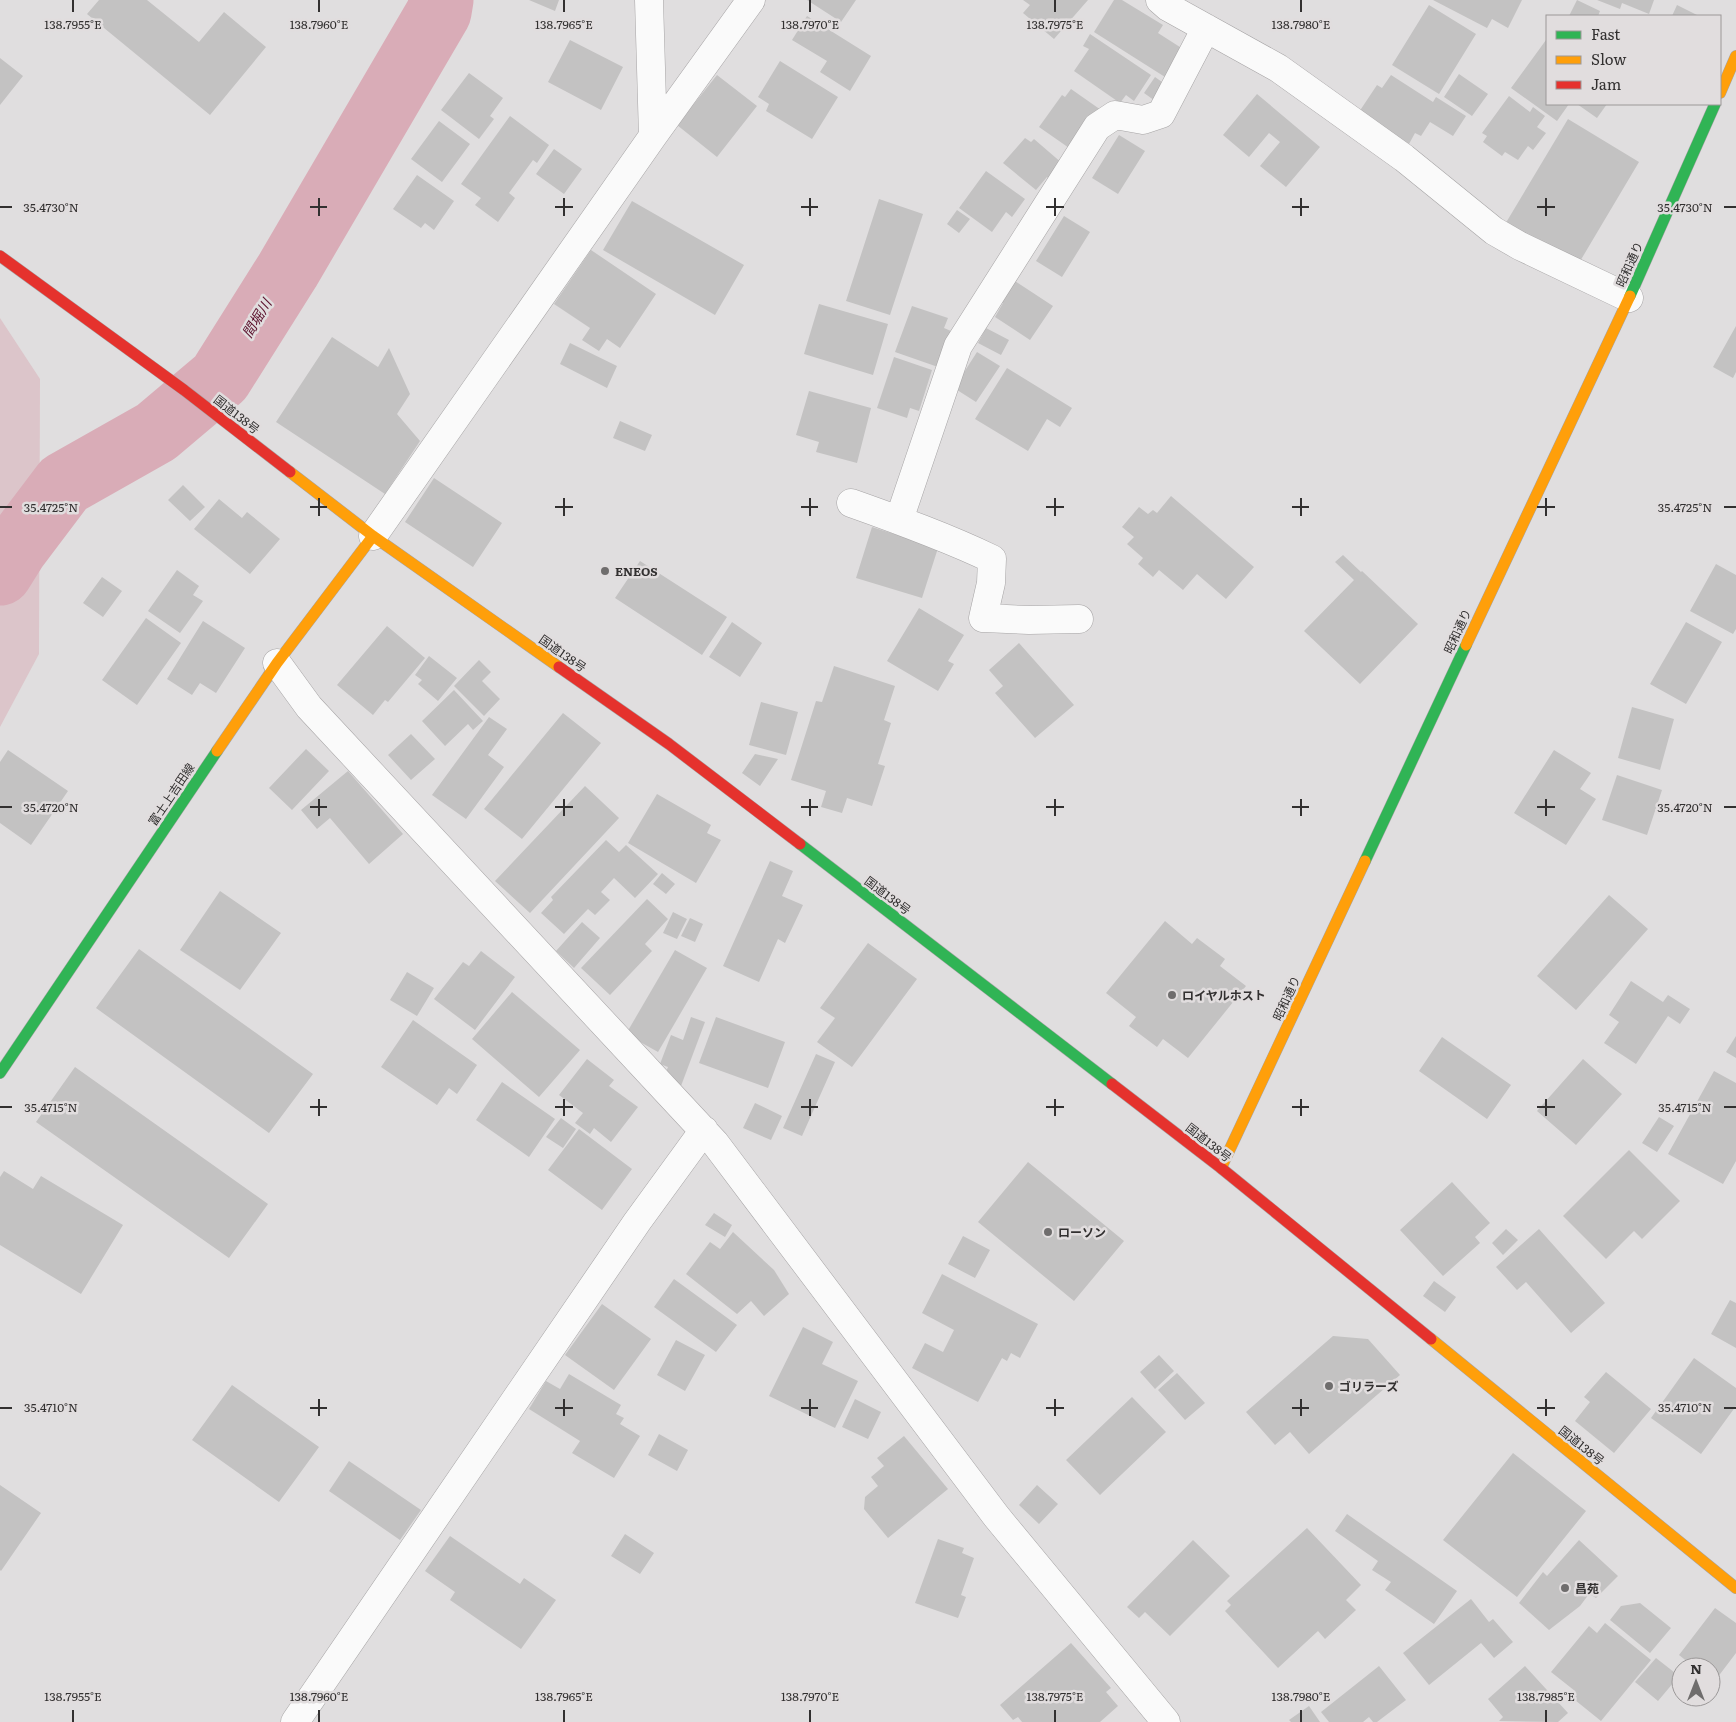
<svg xmlns="http://www.w3.org/2000/svg" width="1736" height="1722" viewBox="0 0 1736 1722" font-family="Literata,'Noto Sans JP',serif">
<style>
.green{fill:#dcc5ca}
.lines{fill:none;stroke-linecap:round;stroke-linejoin:round}
.river{stroke:#d9acb7;stroke-width:65}
.building{fill:#c3c2c2}
.street-casing{stroke:#a6a4a5;stroke-width:29}
.fast-casing{stroke:#a6a4a5;stroke-width:12}
.slow-casing{stroke:#a6a4a5;stroke-width:12}
.jam-casing{stroke:#a6a4a5;stroke-width:12}
.street{stroke:#fafafa;stroke-width:28}
.fast{stroke:#30b455;stroke-width:11}
.slow{stroke:#ff9f0a;stroke-width:11}
.jam{stroke:#e5322d;stroke-width:11}
.ticks{fill:none;stroke:#323030;stroke-width:2}
.poi-dot{fill:#6f6d6d;stroke:#e1ddde;stroke-width:2}
.labels{text-anchor:middle;dominant-baseline:central;stroke-width:5;stroke-linejoin:round;paint-order:stroke}
.street-label{font-size:12px;fill:#323030;stroke:#e1ddde}
.poi-label{font-size:12px;font-weight:bold;fill:#323030;stroke:#e1ddde;text-anchor:start}
.water-label{font-size:14px;font-style:italic;fill:#5a0f2b;stroke:#e1ddde}
.ticks-label{font-size:12px;text-anchor:middle;fill:#323030;stroke:#e1ddde;stroke-width:5;stroke-linejoin:round;paint-order:stroke}
</style>
<rect width="100%" height="100%" fill="#e0dedf"/>
<!-- green -->
<path class="green" d="M0,318L40,379L39,654L0,727Z"/>
<g class="lines">
<!-- river -->
<path class="river" d="M0,573L15,549L64,484L156,432L220,378L288,270L439,12L441,0"/>
</g>
<!-- building -->
<path class="building" d="M99,0H147L199,42L224,12L266,47L210,115L87,14Z
M529,0H559L555,11Z
M807,0H856L841,22Z
M1023,0H1088L1054,39L1023,13L1030,5Z
M1114,0H1122L1163,25L1158,33L1183,49L1165,77L1094,32Z
M1433,0H1522L1508,28L1492,19L1487,28Z
M1577,0L1600,11L1598,16H1569Z
M1597,0H1654L1649,14L1622,3L1620,9Z
M1429,5L1476,34L1439,94L1392,65Z
M1677,5L1699,16H1672Z
M807,16L871,56L850,91L820,72L827,61L792,40Z
M1090,34L1151,75L1134,101L1126,95L1120,103L1074,71L1089,49L1083,46Z
M570,40L623,67L601,110L548,82Z
M1546,40L1547,41V104H1569L1557,121L1511,88Z
M0,58L23,76L0,105Z
M780,61L838,97L812,139L766,111L769,104L758,97Z
M469,73L503,98L490,116L494,119L479,139L441,110Z
M1459,74L1488,94L1472,116L1444,97Z
M717,75L757,106L717,157L677,125Z
M1391,75L1433,102L1436,97L1466,116L1453,136L1430,122L1421,136L1415,133L1409,144L1359,112L1377,85L1382,88Z
M1155,77L1169,87L1158,103L1144,93Z
M1071,89L1101,110L1072,150L1039,127L1062,95L1065,97Z
M1257,94L1320,147L1286,187L1260,166L1280,142L1269,133L1249,157L1223,135Z
M1509,96L1530,112L1533,107L1545,116L1537,127L1546,133L1533,150L1528,146L1518,160L1505,152L1502,156L1483,142L1487,136L1482,133Z
M1577,104H1607L1597,118Z
M510,116L549,145L537,163L533,160L509,193L515,198L498,222L475,205L481,198L461,184Z
M1568,119L1639,162L1576,268L1504,226Z
M439,121L470,144L442,182L411,159Z
M1119,135L1145,151L1118,194L1092,178Z
M1025,138L1031,142L1034,139L1063,164L1050,180L1047,177L1036,190L1003,163Z
M554,149L582,169L564,194L536,174Z
M986,171L1025,199L1012,217L1006,212L992,232L959,208Z
M417,175L454,201L434,230L425,223L421,228L393,209Z
M879,199L923,214L890,315L846,301Z
M632,201L744,265L715,315L603,250Z
M957,210L970,219L959,233L947,224Z
M1064,216L1090,232L1062,277L1036,261Z
M591,250L656,294L620,348L607,339L599,351L582,340L590,328L554,304Z
M1012,279L1053,306L1030,340L995,317L1003,303L999,300Z
M819,304L888,324L873,375L804,354Z
M912,306L948,318L944,328L951,331L938,367L895,352Z
M1736,326V372L1733,378L1713,367Z
M986,328L1009,340L1001,355L978,343Z
M332,337L378,367L389,348L410,394L397,414L420,441L385,494L276,422Z
M570,343L617,366L607,388L560,364Z
M977,352L1000,366L976,402L954,388Z
M894,357L932,370L919,411L910,408L907,418L877,408Z
M1007,368L1072,408L1060,427L1047,419L1028,451L975,419Z
M809,391L871,408L857,463L816,452L819,442L796,435Z
M620,421L652,435L645,451L613,438Z
M434,478L502,523L473,567L405,522Z
M183,485L205,507L190,521L168,500Z
M1171,496L1254,567L1226,599L1197,574L1183,590L1159,570L1153,577L1138,564L1143,558L1127,544L1134,537L1122,527L1139,507L1148,514L1153,510L1157,513Z
M219,499L242,518L247,512L280,539L250,574L194,529Z
M872,527L938,548L922,598L856,578Z
M1343,555L1361,572L1362,571L1418,624L1360,684L1304,631L1354,580L1335,562Z
M640,561L727,617L702,655L615,598Z
M1716,564L1736,575V629L1733,634L1690,611Z
M177,570L199,586L193,595L203,601L180,633L148,611Z
M102,577L122,591L103,617L83,603Z
M919,608L964,635L948,661L954,664L938,691L887,661Z
M146,618L181,643L137,705L102,680Z
M203,621L245,648L216,693L200,683L192,695L167,679Z
M732,622L762,643L740,677L709,657Z
M1686,622L1722,642L1686,704L1650,684Z
M387,626L425,658L388,702L385,700L373,715L337,685Z
M1019,643L1074,705L1035,738L995,693L1003,686L989,670Z
M429,656L457,678L438,701L418,684L422,680L415,675Z
M479,660L491,672L482,681L500,699L484,716L454,686Z
M834,666L895,686L884,720L891,723L878,764L885,766L872,806L847,798L842,813L821,807L826,791L791,780L816,701L822,702Z
M454,690L483,721L473,730L468,724L445,746L422,721Z
M761,702L798,712L786,755L749,745Z
M1632,707L1674,719L1660,770L1618,758Z
M563,713L601,743L522,839L484,809Z
M489,717L507,729L488,755L504,767L466,819L432,795Z
M411,734L435,759L411,780L388,755Z
M306,749L329,771L292,810L269,788Z
M8,750L68,791L31,845L0,823V762Z
M1554,750L1591,773L1580,789L1596,799L1566,845L1514,813Z
M755,754L778,759L760,786L742,773Z
M348,771L403,834L369,864L330,818L317,829L301,810Z
M1617,775L1662,790L1647,835L1602,820Z
M585,786L619,818L530,913L495,881Z
M657,794L711,825L707,833L721,840L696,883L628,843Z
M606,840L619,852L626,845L658,874L635,898L614,878L601,892L610,900L595,915L588,909L564,934L541,913L553,900L551,897Z
M770,861L793,871L782,896L803,905L785,943L778,939L759,982L723,966Z
M662,873L675,884L666,894L653,884Z
M220,891L281,933L240,990L180,950Z
M1609,895L1648,929L1576,1010L1537,976Z
M647,899L668,919L645,944L652,951L610,995L581,968Z
M673,912L687,919L677,939L663,933Z
M690,918L703,924L695,942L681,936Z
M1165,921L1192,944L1197,938L1225,959L1220,966L1246,986L1188,1058L1163,1039L1157,1047L1129,1026L1136,1017L1106,993Z
M582,922L600,938L574,968L556,951Z
M868,943L917,979L852,1067L817,1042L835,1018L820,1008Z
M139,949L313,1074L269,1133L96,1008Z
M675,950L707,968L658,1052L626,1034Z
M481,951L515,977L475,1030L434,999L463,962L469,966Z
M407,972L434,988L417,1016L390,1000Z
M1631,981L1663,1002L1668,995L1690,1009L1680,1024L1668,1016L1636,1064L1604,1043L1619,1022L1609,1015Z
M512,992L580,1050L539,1097L472,1039Z
M691,1017L705,1022L681,1086L663,1079L668,1067L660,1064L671,1035L683,1040Z
M716,1017L785,1042L768,1088L699,1063Z
M413,1020L477,1065L457,1094L449,1088L437,1105L381,1067Z
M1736,1036V1058L1726,1052Z
M1442,1037L1511,1085L1487,1119L1419,1071Z
M816,1054L835,1062L802,1136L783,1128Z
M587,1059L614,1080L609,1086L638,1107L611,1142L594,1128L590,1134L575,1123L583,1113L559,1095Z
M1583,1059L1622,1094L1576,1145L1537,1111Z
M75,1067L268,1204L229,1258L36,1122Z
M1714,1071L1736,1083V1161L1723,1184L1668,1154Z
M502,1082L555,1119L529,1157L476,1120Z
M755,1103L782,1116L771,1140L743,1128Z
M1659,1117L1674,1126L1657,1152L1642,1143Z
M561,1118L576,1129L563,1148L546,1137Z
M579,1129L632,1169L602,1210L548,1170Z
M1629,1150L1680,1201L1642,1239L1634,1231L1606,1259L1563,1216Z
M1028,1162L1124,1241L1074,1301L978,1222Z
M4,1171L33,1189L41,1176L123,1225L81,1294L0,1245V1177Z
M1452,1182L1490,1223L1475,1237L1480,1243L1443,1276L1400,1230Z
M714,1213L732,1225L725,1237L705,1225Z
M1506,1229L1518,1240L1503,1255L1492,1243Z
M1539,1229L1605,1303L1571,1333L1526,1282L1517,1290L1496,1267Z
M733,1232L774,1270L789,1294L764,1316L751,1301L737,1314L686,1274L710,1242L720,1249Z
M963,1236L990,1250L975,1278L948,1264Z
M942,1274L1038,1324L1020,1358L1011,1353L1007,1361L1002,1358L978,1402L912,1368L925,1343L943,1352L954,1330L922,1313Z
M674,1279L737,1325L716,1352L654,1307Z
M1434,1281L1456,1297L1445,1312L1423,1296Z
M1730,1300L1736,1303V1348L1711,1334Z
M602,1304L651,1339L614,1390L565,1355Z
M803,1327L833,1342L822,1364L858,1381L835,1428L769,1396Z
M1333,1336L1368,1339L1400,1375L1309,1454L1290,1432L1275,1445L1246,1412Z
M676,1340L705,1355L685,1391L657,1375Z
M1159,1355L1174,1371L1155,1389L1140,1372Z
M1694,1358L1736,1388V1406L1701,1454L1651,1418Z
M1606,1372L1651,1409L1614,1453L1575,1421L1590,1402L1584,1397Z
M1177,1373L1205,1403L1185,1420L1158,1390Z
M569,1374L621,1405L616,1414L624,1418L620,1424L640,1436L614,1478L572,1453L580,1441L529,1409L546,1381L560,1389Z
M232,1385L319,1447L279,1502L192,1440Z
M1132,1397L1166,1432L1100,1495L1066,1460Z
M855,1399L881,1412L868,1439L842,1427Z
M659,1434L688,1450L677,1471L648,1455Z
M904,1436L948,1489L888,1538L864,1509L865,1497L878,1486L871,1477L884,1466L877,1458Z
M1513,1453L1586,1511L1517,1597L1443,1540Z
M349,1461L421,1510L400,1540L329,1491Z
M0,1485L41,1513L1,1571L0,1570Z
M1037,1485L1058,1504L1039,1524L1019,1505Z
M1347,1514L1457,1591L1434,1624L1385,1590L1391,1582L1372,1570L1378,1561L1335,1531Z
M1307,1528L1361,1585L1346,1600L1356,1610L1325,1639L1318,1631L1278,1668L1225,1611L1231,1605L1227,1601Z
M625,1534L654,1553L640,1574L611,1556Z
M450,1536L520,1584L524,1578L556,1600L521,1649L450,1600L455,1592L425,1571Z
M938,1539L964,1548L962,1553L974,1558L961,1595L966,1597L958,1618L915,1603Z
M1193,1540L1230,1576L1170,1636L1145,1612L1139,1618L1127,1607Z
M1579,1540L1618,1576L1596,1598L1589,1594L1580,1606L1549,1630L1519,1603L1543,1572L1547,1576Z
M1471,1599L1489,1622L1493,1619L1513,1642L1494,1658L1481,1643L1429,1685L1403,1653Z
M1640,1603L1671,1628L1650,1653L1610,1620L1621,1606Z
M1715,1608L1736,1623V1653L1711,1686V1667H1686L1689,1663L1679,1655Z
M1605,1623L1651,1660L1601,1721L1570,1696L1575,1691L1551,1672L1589,1626L1597,1633Z
M1071,1643L1111,1688L1106,1692L1118,1706L1100,1722H1022L1018,1717L1013,1720L1000,1705Z
M1656,1658L1679,1676L1658,1701L1635,1682Z
M1379,1666L1406,1700L1377,1722H1373L1369,1717L1363,1722H1329L1321,1712Z
M1525,1666L1568,1713L1558,1722L1499,1721L1503,1717L1488,1699Z
M1309,1706L1320,1722H1291L1289,1720Z"/>
<g class="lines">
<!-- street casing -->
<g class="street-casing">
<path id="street" d="M649,0L653,136
M1160,0L1168,7L1278,68L1404,158L1494,231L1520,246L1629,298
M851,503C899,520 946,537 992,559L991,583L983,618L1029,620L1079,619
M899,520L958,346L1097,127L1115,115L1143,120L1161,114L1206,28
M373,536L653,136L751,0
M277,663L309,707L715,1143L996,1516L1166,1722
M295,1722L637,1222L704,1130"/>
</g>
<!-- fast casing -->
<g class="fast-casing">
<path id="fast" d="M1630,296L1715,104
M800,844L1112,1084
M1365,861L1466,645
M0,1073L217,751"/>
</g>
<!-- slow casing -->
<g class="slow-casing">
<path id="slow" d="M1720,93L1736,56
M290,472L373,536L559,667
M1466,645L1630,296
M217,751L277,663L373,536
M1221,1168L1365,861
M1431,1339L1736,1588"/>
</g>
<!-- jam casing -->
<g class="jam-casing">
<path id="jam" d="M0,256L184,390L290,472
M559,667L669,744L800,844
M1112,1084L1221,1168L1431,1339"/>
</g>
<!-- street -->
<use href="#street" class="street"/>
<!-- fast -->
<use href="#fast" class="fast"/>
<!-- slow -->
<use href="#slow" class="slow"/>
<!-- jam -->
<use href="#jam" class="jam"/>
</g>
<!-- ticks -->
<path class="ticks" d="M73,0V12M319,0V12M564,0V12M810,0V12M1055,0V12M1301,0V12M319,198V216M564,198V216M810,198V216M1055,198V216M1301,198V216M1546,198V216M0,207H12M310,207H327M555,207H573M801,207H818M1046,207H1064M1292,207H1309M1537,207H1555M1724,207H1736M319,498V516M564,498V516M810,498V516M1055,498V516M1301,498V516M1546,498V516M0,507H12M310,507H327M555,507H573M801,507H818M1046,507H1064M1292,507H1309M1537,507H1555M1724,507H1736M319,799V816M564,799V816M810,799V816M1055,799V816M1301,799V816M1546,799V816M0,807H12M310,807H327M555,807H573M801,807H818M1046,807H1064M1292,807H1309M1537,807H1555M1724,807H1736M319,1099V1116M564,1099V1116M810,1099V1116M1055,1099V1116M1301,1099V1116M1546,1099V1116M0,1107H12M310,1107H327M555,1107H573M801,1107H818M1046,1107H1064M1292,1107H1309M1537,1107H1555M1724,1107H1736M319,1399V1416M564,1399V1416M810,1399V1416M1055,1399V1416M1301,1399V1416M1546,1399V1416M0,1408H12M310,1408H327M555,1408H573M801,1408H818M1046,1408H1064M1292,1408H1309M1537,1408H1555M1724,1408H1736M73,1710V1722M319,1710V1722M564,1710V1722M810,1710V1722M1055,1710V1722M1301,1710V1722M1546,1710V1722"/>
<!-- markers -->
<g class="poi-dot">
<circle cx="605" cy="571" r="5"/>
<circle cx="1172" cy="995" r="5"/>
<circle cx="1048" cy="1232" r="5"/>
<circle cx="1329" cy="1386" r="5"/>
<circle cx="1565" cy="1588" r="5"/>
</g>
<g class="labels">
<!-- street labels -->
<g class="street-label">
<text transform="translate(1629 264) rotate(-66)">昭和通り</text>
<text transform="translate(237 414) rotate(38)">国道138号</text>
<text transform="translate(1457 631) rotate(-65)">昭和通り</text>
<text transform="translate(563 653) rotate(35)">国道138号</text>
<text transform="translate(171 794) rotate(-56)">富士上吉田線</text>
<text transform="translate(888 895) rotate(37)">国道138号</text>
<text transform="translate(1286 998) rotate(-65)">昭和通り</text>
<text transform="translate(1209 1142) rotate(38)">国道138号</text>
<text transform="translate(1582 1445) rotate(39)">国道138号</text>
</g>
<!-- poi labels -->
<g class="poi-label">
<text x="615" y="571">ENEOS</text>
<text x="1182" y="995">ロイヤルホスト</text>
<text x="1058" y="1232">ローソン</text>
<text x="1339" y="1386">ゴリラーズ</text>
<text x="1575" y="1588">昌苑</text>
</g>
<!-- water labels -->
<g class="water-label">
<text transform="translate(256 318) rotate(-59)">間堀川</text>
</g>
</g>
<g class="ticks-label">
<text x="73" y="29">138.7955°E</text>
<text x="319" y="29">138.7960°E</text>
<text x="564" y="29">138.7965°E</text>
<text x="810" y="29">138.7970°E</text>
<text x="1055" y="29">138.7975°E</text>
<text x="1301" y="29">138.7980°E</text>
<text x="51" y="212">35.4730°N</text>
<text x="1685" y="212">35.4730°N</text>
<text x="51" y="512">35.4725°N</text>
<text x="1685" y="512">35.4725°N</text>
<text x="51" y="812">35.4720°N</text>
<text x="1685" y="812">35.4720°N</text>
<text x="51" y="1112">35.4715°N</text>
<text x="1685" y="1112">35.4715°N</text>
<text x="51" y="1412">35.4710°N</text>
<text x="1685" y="1412">35.4710°N</text>
<text x="73" y="1701">138.7955°E</text>
<text x="319" y="1701">138.7960°E</text>
<text x="564" y="1701">138.7965°E</text>
<text x="810" y="1701">138.7970°E</text>
<text x="1055" y="1701">138.7975°E</text>
<text x="1301" y="1701">138.7980°E</text>
<text x="1546" y="1701">138.7985°E</text>
</g>
<!-- legend -->
<rect x="1546" y="15" width="175" height="90" fill="#e1ddde" stroke="#9b9898"/>
<rect x="1556" y="31" width="25" height="8" fill="#30b455" stroke="#9b9898"/>
<text x="1591" y="40" font-size="15" fill="#323030">Fast</text>
<rect x="1556" y="56" width="25" height="8" fill="#ff9f0a" stroke="#9b9898"/>
<text x="1591" y="65" font-size="15" fill="#323030">Slow</text>
<rect x="1556" y="81" width="25" height="8" fill="#e5322d" stroke="#9b9898"/>
<text x="1591" y="90" font-size="15" fill="#323030">Jam</text>
<!-- north arrow -->
<g transform="translate(1696 1682)"><circle r="24" fill="#e1ddde" stroke="#9b9898"/>
<path d="M0-4L9 19L0 12L-9 19Z" fill="#6f6d6d"/>
<text y="-8" font-size="14" font-weight="bold" text-anchor="middle" fill="#323030">N</text>
</g>
</svg>
